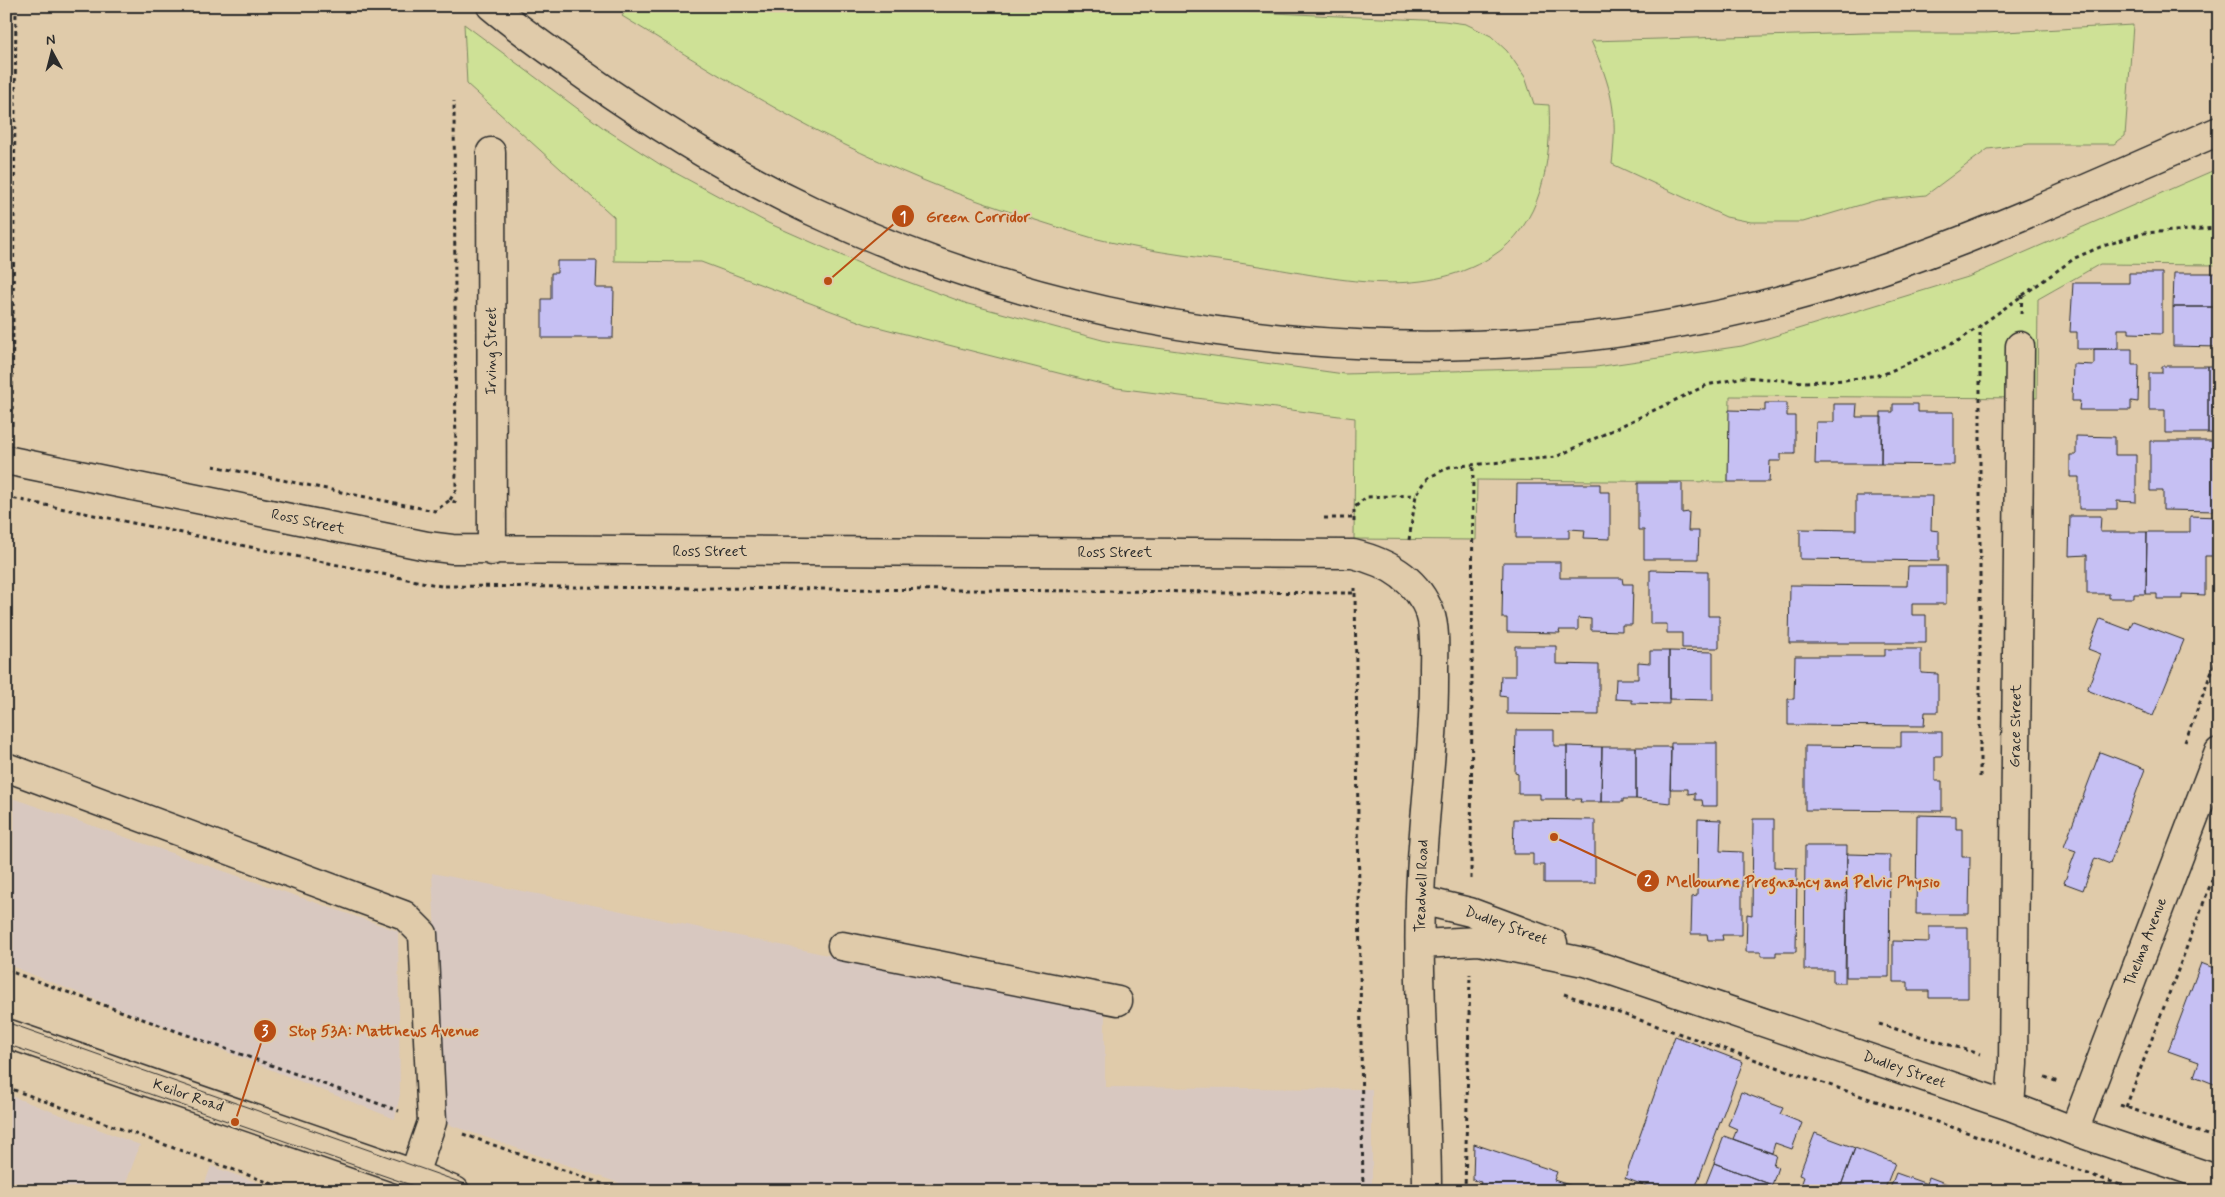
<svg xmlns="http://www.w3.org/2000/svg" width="2225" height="1197" viewBox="0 0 2225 1197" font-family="Mynerve,sans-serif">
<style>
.built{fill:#d8c8c0}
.green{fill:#cee196;stroke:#7c8660}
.building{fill:#c6c0f3;stroke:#2b2b2b}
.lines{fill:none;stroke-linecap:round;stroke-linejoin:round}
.minor-casing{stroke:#2b2b2b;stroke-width:31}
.major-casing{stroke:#2b2b2b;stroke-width:31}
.highway-casing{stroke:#2b2b2b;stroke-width:31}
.path{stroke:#2b2b2b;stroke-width:3;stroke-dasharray:4 4;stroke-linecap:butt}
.minor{stroke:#e0cbaa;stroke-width:28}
.major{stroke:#e0cbaa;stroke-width:28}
.highway{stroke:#e0cbaa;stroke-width:28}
.tram{stroke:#2b2b2b;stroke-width:1}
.labels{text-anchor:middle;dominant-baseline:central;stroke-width:4;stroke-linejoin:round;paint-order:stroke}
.street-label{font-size:15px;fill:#2b2b2b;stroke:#e0cbaa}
.leader{fill:none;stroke:#b94e14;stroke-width:2}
.callout-dot{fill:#b94e14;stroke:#e0cbaa;stroke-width:2}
.mark-label{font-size:15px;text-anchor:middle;font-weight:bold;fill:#fff}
.callout-label{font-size:16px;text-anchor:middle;font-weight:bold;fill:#b94e14;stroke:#e0cbaa;stroke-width:4;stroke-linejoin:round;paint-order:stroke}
</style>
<rect width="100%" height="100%" fill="#e0cbaa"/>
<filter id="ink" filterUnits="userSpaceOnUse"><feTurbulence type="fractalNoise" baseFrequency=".02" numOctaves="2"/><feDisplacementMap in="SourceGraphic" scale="10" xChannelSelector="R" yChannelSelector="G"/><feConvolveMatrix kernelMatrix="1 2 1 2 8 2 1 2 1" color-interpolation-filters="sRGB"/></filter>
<g filter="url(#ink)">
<!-- built -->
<path class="built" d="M6,796L398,931L400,1094L395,1119L6,964Z
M432,873L598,906L1105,1014V1087L1372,1089V1191H642L444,1123Z
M6,1094L140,1145L123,1191H6Z
M211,1166L281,1191H202Z"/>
<!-- green -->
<path class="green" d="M629,6H1126L1444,21L1466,24L1491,36L1507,51L1525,77L1534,104L1549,105C1552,161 1542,226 1491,257C1420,301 1335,278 1259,266C1208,258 1156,253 1106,241C1086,237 1067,230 1048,224C990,206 932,186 877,160C788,120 706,67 622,16Z
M464,24L605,129L661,165L768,223L870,268L968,304L1106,341L1344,374L1596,367L1742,346L1968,277L2219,168V265L2100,264L2038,299L2037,398L1730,396L1728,482L1477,480L1476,540L1354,539L1355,418L1117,388L866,324L701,262L614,261V217L467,84Z
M2133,25L2125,136L2114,144H2029L1988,149L1926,195L1877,200L1803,222H1751L1726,217L1612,164C1618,113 1612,88 1591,41L1865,33H1986Z"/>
<!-- building -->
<path class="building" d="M557,261H597L596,288H614L613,338H542V299H551V273H557Z
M2129,273H2162V334L2129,333V329H2118V349H2077V332H2070L2073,283H2129Z
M2174,273H2219V307H2173Z
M2173,307H2219V347L2173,346Z
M2094,349H2132V365H2139L2138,402L2131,401V410H2079L2080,401H2072L2073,364L2094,365Z
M2162,366H2208V433H2165V410H2149V373H2162Z
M2208,366H2219V434L2208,433Z
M1765,403H1787V416H1795V454H1781V461H1770L1769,482H1728L1729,410L1765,411Z
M1834,404H1857L1856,417H1882L1881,464H1815L1816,422H1834Z
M1893,404H1918V412H1954V465L1881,464V412H1893Z
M2076,436L2115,437V455H2136V502L2117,501V509H2079V477H2070V455H2076Z
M2150,441H2219V511L2163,510V491H2150Z
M1638,483H1682V513L1689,512L1688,531H1699L1698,559H1644V530H1638Z
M1517,484H1600V492H1610V539L1584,538L1585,530L1569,529V538H1516Z
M1856,496H1932L1931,530L1939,531V561L1800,559V529L1856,530Z
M2070,516H2101L2100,532H2147L2146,594H2134V598H2109V594H2087V555L2069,556Z
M2190,516L2219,517V556H2205V595L2182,594V599H2157V594H2146L2147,532H2190Z
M1503,562H1560V578H1622L1623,584H1633L1632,625H1622V631L1591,630V619L1578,618V630H1559L1560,633L1507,632V618H1502Z
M1908,566H1946V604H1912V615H1926V643H1789L1790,585L1907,586Z
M1650,570L1708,571V616H1719V648H1682V633H1667V624H1650Z
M2100,619L2129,630L2133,621L2184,640L2153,716L2087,690L2101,654L2088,649Z
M1515,646H1556V664L1599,665V715L1507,714V697L1500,696L1501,676H1515Z
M1885,649H1921V673L1938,674V712H1925L1924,726L1788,725V699H1794L1795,656H1885Z
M1650,651H1669V704L1632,703V700L1615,699L1616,679H1638V662L1650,663Z
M1669,651L1713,652V700L1669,699Z
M1516,730H1554V746H1567V799H1540V794H1518V774L1515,773Z
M1901,732H1942V756H1935V781H1942V811L1805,810V746L1901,747Z
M1671,743H1717V806H1703L1702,800H1695V793L1688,794V789H1670Z
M1567,746L1602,747L1601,802H1580L1581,799H1567Z
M1602,747H1636V799H1623V802H1601Z
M1636,747H1671L1670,803L1636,799Z
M2100,752L2145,769L2110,864L2095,858L2083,890L2064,883L2076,851L2064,847Z
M1917,815L1956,816V829H1962V857H1970L1969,914H1916Z
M1514,819L1595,820V883H1544V865H1533V854H1513Z
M1698,819L1721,820L1720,851L1742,852V935H1722L1723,940H1708L1707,934H1691L1692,897L1697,896Z
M1753,819H1774V867L1797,868L1796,952H1776V956H1761V952H1746L1747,914L1752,915Z
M1805,846H1847L1845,983H1833V970H1804Z
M1847,854L1890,855L1889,977H1846Z
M1929,927H1968V998H1929V991H1908V982H1893V941L1929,942Z
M2201,963L2219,970V1086L2194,1076L2199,1062L2168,1051Z
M1675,1036L1743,1062L1694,1191H1659L1625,1178Z
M1741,1092L1783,1108L1780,1114L1802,1123L1792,1149L1775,1143L1772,1153L1733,1139L1737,1129L1728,1125Z
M1815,1133L1855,1148L1839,1191H1799L1804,1177L1799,1175Z
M1724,1136L1776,1155L1773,1165L1778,1167L1772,1185L1714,1163Z
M1474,1144L1557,1172L1554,1180L1587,1191H1478L1481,1182L1473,1180Z
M1855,1148L1895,1163L1884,1191H1839Z
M1714,1163L1772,1185L1769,1191H1703Z
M1896,1173L1927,1184L1929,1177L1958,1188L1957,1191H1889Z"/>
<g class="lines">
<!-- minor casing -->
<g class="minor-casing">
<path id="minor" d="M491,152L492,551
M6,460L427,546L452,549L1353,554C1387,562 1417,579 1430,613C1436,630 1434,652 1434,670C1435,747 1422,823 1420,900C1417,997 1427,1094 1427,1191
M6,767L404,915L423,934L432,1122L414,1174
M1420,900L1470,912L1553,943
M1420,944L1479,941L1589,963L2010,1106L2074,1131L2219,1180
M842,946L1118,1001
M2010,1106L2013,1064L2020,346
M2074,1131L2219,752"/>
</g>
<!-- major casing -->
<g class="major-casing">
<path id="major" d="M6,1033L414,1174L455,1191"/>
</g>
<!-- highway casing -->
<g class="highway-casing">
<path id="highway" d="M491,6C522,32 554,54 588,78C658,127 732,173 810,210C1114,353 1472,385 1796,296C1942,257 2080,190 2219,131"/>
</g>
<!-- path -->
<path class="path" d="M2021,314L2022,295
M1980,325V781
M12,426L16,6
M213,466L435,511L450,500L459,504
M6,497L441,586L1355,593V588
M450,500L456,490L454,101
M1324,518H1354
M1354,522V508L1366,497L1416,495
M1409,540L1416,495L1428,478L1449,467L1556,457L1707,385L1744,377L1804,382L1845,380L1884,374L1960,340L2075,258L2100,247L2144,233L2219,228
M1355,593L1363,1191
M2185,742L2219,652
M1471,879L1473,464
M6,970L399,1111
M1564,994L2138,1191
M1879,1024L1980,1054
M2045,1077L2058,1082
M6,1087L292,1191
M2120,1105L2219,1139
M2126,1107L2219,862
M463,1134L622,1191
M1465,1191L1470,974"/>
<!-- minor -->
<use href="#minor" class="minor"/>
<!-- major -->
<use href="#major" class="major"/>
<!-- highway -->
<use href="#highway" class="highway"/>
<!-- tram -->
<path class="tram" d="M6,1022L485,1191
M6,1044L428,1191"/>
</g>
</g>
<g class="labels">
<!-- street labels -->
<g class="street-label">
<text transform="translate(492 351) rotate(-90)">Irving Street</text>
<text transform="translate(308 522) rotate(12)">Ross Street</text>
<text x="710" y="552">Ross Street</text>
<text x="1115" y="553">Ross Street</text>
<text transform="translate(2016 726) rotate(-89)">Grace Street</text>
<text transform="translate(1422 886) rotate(-88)">Treadwell Road</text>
<text transform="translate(1506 926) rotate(20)">Dudley Street</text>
<text transform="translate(2146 942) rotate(-69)">Thelma Avenue</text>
<text transform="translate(1904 1070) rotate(19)">Dudley Street</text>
<text transform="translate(188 1096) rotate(19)">Keilor Road</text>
</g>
</g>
<!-- callouts -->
<path class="leader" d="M828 281L903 216M1554 837L1648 881M235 1122L265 1031"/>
<g class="callout-dot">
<circle cx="828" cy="281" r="5"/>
<circle cx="1554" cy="837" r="5"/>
<circle cx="235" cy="1122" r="5"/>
<circle cx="903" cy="216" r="12"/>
<circle cx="1648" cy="881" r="12"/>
<circle cx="265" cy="1031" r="12"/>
</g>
<g class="mark-label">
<text x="903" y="222">1</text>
<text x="1648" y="886">2</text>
<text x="265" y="1036">3</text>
</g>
<g class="callout-label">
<text x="978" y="222">Green Corridor</text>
<text x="1803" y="887">Melbourne Pregnancy and Pelvic Physio</text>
<text x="384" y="1036">Stop 53A: Matthews Avenue</text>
</g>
<!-- margin -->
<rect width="2225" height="1197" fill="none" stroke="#e0cbaa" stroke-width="25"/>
<rect x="12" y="12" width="2200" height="1172" fill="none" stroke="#2b2b2b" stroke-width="2" filter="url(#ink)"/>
<!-- north arrow -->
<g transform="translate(52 52) rotate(353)" stroke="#e0cbaa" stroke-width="4" paint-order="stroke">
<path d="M0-4L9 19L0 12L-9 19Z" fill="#2b2b2b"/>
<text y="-8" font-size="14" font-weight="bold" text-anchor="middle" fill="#2b2b2b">N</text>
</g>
</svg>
